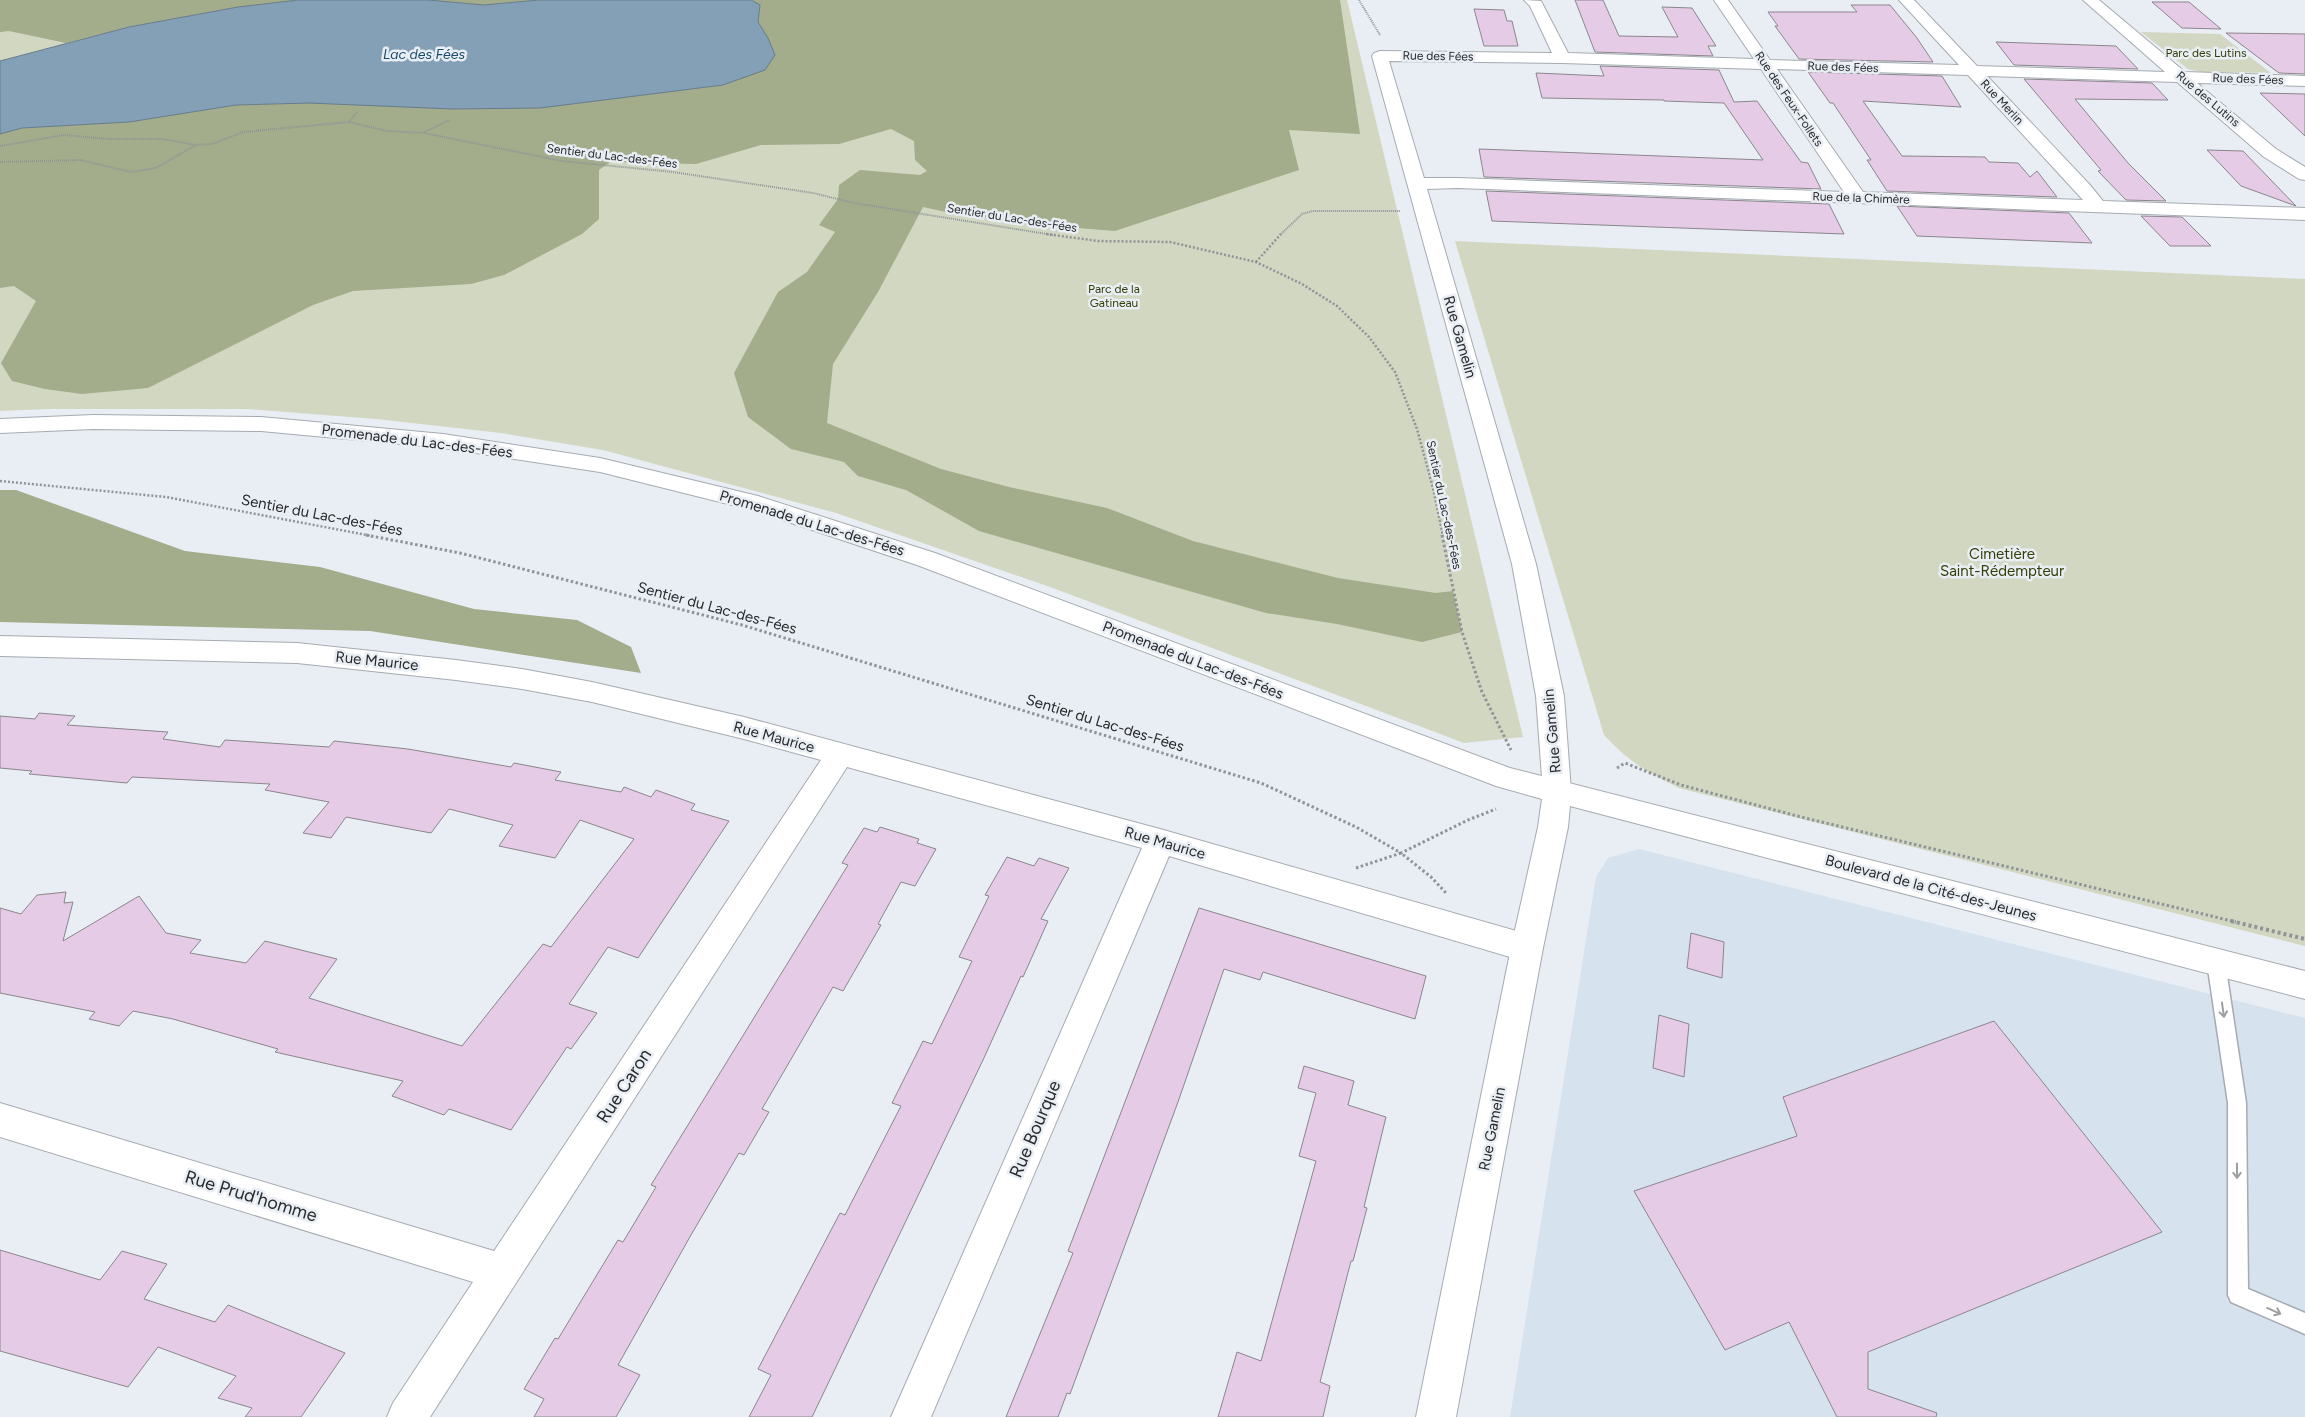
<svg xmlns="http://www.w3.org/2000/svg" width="2305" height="1417" viewBox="0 0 2305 1417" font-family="Figtree,sans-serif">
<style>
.built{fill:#d7e2ef}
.green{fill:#d1d7c1}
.forest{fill:#a3ac8b}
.water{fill:#83a0b6;stroke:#677c8d}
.building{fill:#e5cbe6;stroke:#8b868b}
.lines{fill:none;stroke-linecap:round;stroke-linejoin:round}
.lane-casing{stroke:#a5abb1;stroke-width:3}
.street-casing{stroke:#a5abb1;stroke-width:2}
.secondary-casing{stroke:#a5abb1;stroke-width:2}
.path-far3{stroke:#909498;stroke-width:2;stroke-dasharray:1 1;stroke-linecap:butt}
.path-far2{stroke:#909498;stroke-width:2.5;stroke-dasharray:2 2;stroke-linecap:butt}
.path-far1{stroke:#909498;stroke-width:3;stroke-dasharray:2.5 2.5;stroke-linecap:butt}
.path{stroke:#909498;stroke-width:4;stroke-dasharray:3 3;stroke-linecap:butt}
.lane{fill:#fff;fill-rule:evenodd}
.street{fill:#fff;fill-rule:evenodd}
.secondary{fill:#fff;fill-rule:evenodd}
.oneway{stroke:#9e9fa0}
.labels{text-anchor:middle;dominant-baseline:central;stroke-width:5;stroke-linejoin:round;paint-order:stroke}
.far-park-label{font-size:12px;fill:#343e05;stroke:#e8eef4}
.far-street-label{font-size:12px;fill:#27292c;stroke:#e8eef4}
.far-water-label{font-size:14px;font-style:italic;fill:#194b6c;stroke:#e8eef4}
.street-label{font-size:15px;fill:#27292c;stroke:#e8eef4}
.park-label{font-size:15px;fill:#343e05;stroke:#e8eef4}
.near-street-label{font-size:18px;fill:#27292c;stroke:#e8eef4}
</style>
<rect width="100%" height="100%" fill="#e8eef4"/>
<!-- built -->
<path class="built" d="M1639,849L2305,1018V1417H1510L1596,877L1608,858Z"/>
<!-- green -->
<path class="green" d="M0,0H1347L1523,737L1464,743L1053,588L836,513L603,450L501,433L376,419L248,409H47L0,411Z
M2141,32L2220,34L2271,73L2200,72L2188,69Z
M1455,241L2305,279V946L1679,788C1646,771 1629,762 1604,735Z"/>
<!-- forest -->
<path class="forest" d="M0,0H298L238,7L129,27L66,43L9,31L0,32Z
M428,0H539L484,5Z
M751,0H1340L1360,134L1289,130L1299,170L1115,231L1028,224L946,212L923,207L878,292L833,364L827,423L941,469L1009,487L1107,508L1193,541L1338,578L1436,593L1453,591L1462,632L1422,642L1337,624L1266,613L979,531L906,490L858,476L844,462L791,449L748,417L734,373L778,292L807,272L835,232L819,225L838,199L839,185L860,170L920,175L927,171L915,160L914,141L891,129L839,144L761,145L696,164L610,162L599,170V219L582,234L504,275L471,284L353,291L313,305L148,388L82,394L45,389L12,381L1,363L36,301L14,286L0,288V134L22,128L129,122L236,105L699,88L723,85L768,38L758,22L760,5Z
M0,490H16L185,551L320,567L474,609L577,620L631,647L641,673L370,631L0,622Z"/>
<!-- water -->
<path class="water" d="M298,0H428L484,5L539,0H751L760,5L758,22L768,38L775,55L765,70L723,85L540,108L452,109L309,103L236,105L129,122L22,128L0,134V61L129,27L238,7Z"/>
<!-- building -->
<path class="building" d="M1575,0H1603L1619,36L1678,37L1662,7L1692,8L1716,46H1708L1713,56L1595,52Z
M2152,2H2189L2221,29L2182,28Z
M1851,5H1890L1917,38L1933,62L1799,59L1775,26H1778L1768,12H1857Z
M1474,9L1504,10L1507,21H1512L1518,46H1484Z
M2226,33L2305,34V74L2279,73Z
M1996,42L2116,46L2138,69L2014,65Z
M1600,66L1719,70L1734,102L1757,101L1801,162L1808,163L1821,189L1484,177L1479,149L1763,160L1724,103L1664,101V100L1542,98L1536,73L1604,76Z
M1808,72L1942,76L1961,107L1863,101L1902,156L1985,157L1989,162L2018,163L2030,177L2037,171L2057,197L1887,191L1867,160H1871L1833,103H1830Z
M2024,79L2152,83L2168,100L2075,99L2128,163L2166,201L2126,200L2098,171L2101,170Z
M2260,93L2305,94V136Z
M2207,150L2243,151L2296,206L2241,186Z
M1486,191L1829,204L1844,234L1492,221Z
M1897,206L2069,213L2092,243L1917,236Z
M2141,216L2182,217L2211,246H2170Z
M39,713L75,716L67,725L168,732L163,739L220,747L225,740L329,747L334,741L408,749L511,767L514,763L561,772L555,780L621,792L624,787L651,797L656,790L695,804L691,810L729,821L638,958L608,947L569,1004L597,1013L571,1049L567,1047L511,1130L449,1109L444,1115L392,1096L403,1081L275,1052L278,1049L173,1019L133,1011L119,1026L89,1019L95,1012L0,993V908L21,914L37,895L66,892L64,903L73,902L63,941L139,896L166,933L201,940L190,953L246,963L265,941L337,959L309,998L462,1046L543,944L551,947L634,839L580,820L555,858L499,846L513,825L449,809L431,833L346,817L331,838L303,833L329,802L265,790L270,784L132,777L127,783L29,774L32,771L0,768V716L35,719Z
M880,827L919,839L917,843L936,849L915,886L901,882L878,924L881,925L843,991L833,987L762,1109L769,1112L744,1155L739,1153L691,1235L618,1365L640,1375L616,1417H534L544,1399L524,1389L555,1338L558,1339L618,1240L623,1242L656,1187L651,1185L848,865L842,863L864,828L877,832Z
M1007,857L1034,866L1039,858L1069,868L1041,919L1048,921L1023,977L1021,976L983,1060L812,1417H749L771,1375L758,1369L840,1213L845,1215L901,1106L892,1103L923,1041L932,1044L972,961L959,957L989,896L985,895Z
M1199,908L1426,976L1415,1019L1263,972L1260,980L1224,969L1178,1102L1070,1394L1067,1393L1058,1417H1006L1073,1253L1068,1251Z
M1691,933L1724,942L1722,978L1687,968Z
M1659,1015L1689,1024L1684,1077L1653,1068Z
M1994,1021L2162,1232L1868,1352V1389L1937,1413L1936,1417H1837L1789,1322L1725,1350L1634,1191L1797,1136L1783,1097Z
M1304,1066L1354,1081L1348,1105L1386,1117L1364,1207L1367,1208L1353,1261H1351L1320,1382L1330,1386L1323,1417H1218L1237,1352L1261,1361L1316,1161L1299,1156L1316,1093L1298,1088Z
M0,1250L100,1280L122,1251L167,1264L144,1299L215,1322L228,1305L345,1353L301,1417H245L252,1408L218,1398L236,1376L158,1347L128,1387L0,1351Z"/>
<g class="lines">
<!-- lane casing -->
<g class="lane-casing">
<path id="lane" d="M2216,954L2222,957L2225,962L2246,1103L2248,1289L2305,1313V1334L2231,1302L2228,1295V1103L2207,962L2210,957Z"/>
</g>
<!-- street casing -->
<g class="street-casing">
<path id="street" d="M1524,0L1541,1L1568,53L1754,59L1714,0H1728L1770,60L1959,65L1899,0H1914L1977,66L2165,72L2083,0H2099L2185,72L2305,76V86L2197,83L2276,149L2305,167V180L2299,179L2264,157L2177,82L1987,76L2090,185L2103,201L2305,208V220L1458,188L1427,189L1536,564L1564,696L1571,791L1567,799L1557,803L1547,799L1543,791L1536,696L1512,564L1372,56L1374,53L1380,51L1552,53L1530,6ZM1389,61L1562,63L1761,69L1844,192L1458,178H1424ZM1777,69L1968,75L2083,200L1863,192Z
M0,636L297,643L456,660L522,669L592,682L744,717L1160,829L1527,934L1538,938L1543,948L1538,958L1527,962L1169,856L931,1417H891L1142,848L847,767L430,1417H387L393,1403L473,1282L0,1137V1103L494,1251L821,760L744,739L592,702L522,689L456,680L297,663L0,656Z"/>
</g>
<!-- secondary casing -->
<g class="secondary-casing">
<path id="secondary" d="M93,415L261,417L443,434L600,458L758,496L935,553L1510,768L2305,971V999L1570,806L1568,827L1543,948L1456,1417H1416L1511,948L1538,827L1542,799L1496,786L917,565L752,510L600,472L443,448L261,431L93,429L0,433V419Z"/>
</g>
<!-- path-far3 -->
<path class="path-far3" d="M1359,0L1380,35
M349,122L357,112
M424,132L450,120
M0,146L64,135L109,139H163L196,145L212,144L243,132L349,122L387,131L424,133L562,161L673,172L813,193L854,203L1053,235
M0,162L80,160L131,172L156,168L196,145
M1280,235L1302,214L1313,211H1400"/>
<!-- path-far2 -->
<path class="path-far2" d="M1046,234L1098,241L1170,242L1256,262L1302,284L1337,306L1369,337L1395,372L1417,429L1433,488L1443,536
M1256,262L1281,234
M0,481L166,497L372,536"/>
<!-- path-far1 -->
<path class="path-far1" d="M366,535L460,553L742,625L1261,783L1356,827L1401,853L1468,820L1496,809
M1442,535L1462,632L1482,692L1511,750
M1617,768L1625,763L1681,785L1801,817L2236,922
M1356,868L1401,853L1431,877L1447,894"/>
<!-- path -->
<path class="path" d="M2231,921L2305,939"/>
<!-- lane -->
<use href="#lane" class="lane"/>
<!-- street -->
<use href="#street" class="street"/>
<!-- secondary -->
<use href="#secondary" class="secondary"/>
</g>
<!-- one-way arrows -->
<defs><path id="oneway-shaft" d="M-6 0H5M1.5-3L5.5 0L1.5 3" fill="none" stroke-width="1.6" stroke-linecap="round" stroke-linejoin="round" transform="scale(1.25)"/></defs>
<g class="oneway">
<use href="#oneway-shaft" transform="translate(2223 1010) rotate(82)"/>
<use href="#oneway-shaft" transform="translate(2237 1171) rotate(90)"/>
<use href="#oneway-shaft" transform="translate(2274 1311) rotate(24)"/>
</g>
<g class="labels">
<!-- far-park labels -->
<g class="far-park-label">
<text x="2206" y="53">Parc des Lutins</text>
<text x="1114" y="289">Parc de la<tspan x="1114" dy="14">Gatineau</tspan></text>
</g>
<!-- far-street labels -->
<g class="far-street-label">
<text transform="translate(1438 56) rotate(1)">Rue des Fées</text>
<text transform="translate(1843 67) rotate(2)">Rue des Fées</text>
<text transform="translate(2248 79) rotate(2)">Rue des Fées</text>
<text transform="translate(1789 99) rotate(56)">Rue des Feux-Follets</text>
<text transform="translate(2208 99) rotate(40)">Rue des Lutins</text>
<text transform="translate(2002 102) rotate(47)">Rue Merlin</text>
<text transform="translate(612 156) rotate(7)">Sentier du Lac-des-Fées</text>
<text transform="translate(1861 198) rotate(2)">Rue de la Chimère</text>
<text transform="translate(1012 218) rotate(9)">Sentier du Lac-des-Fées</text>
<text transform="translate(1444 505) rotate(78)">Sentier du Lac-des-Fées</text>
</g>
<!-- far-water labels -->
<g class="far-water-label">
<text x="424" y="54">Lac des Fées</text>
</g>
<!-- street labels -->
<g class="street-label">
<text transform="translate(1460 337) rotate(74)">Rue Gamelin</text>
<text transform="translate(417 441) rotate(7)">Promenade du Lac-des-Fées</text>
<text transform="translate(322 515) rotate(11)">Sentier du Lac-des-Fées</text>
<text transform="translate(812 523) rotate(17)">Promenade du Lac-des-Fées</text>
<text transform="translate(717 608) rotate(15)">Sentier du Lac-des-Fées</text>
<text transform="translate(1193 660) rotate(21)">Promenade du Lac-des-Fées</text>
<text transform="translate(377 661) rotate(6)">Rue Maurice</text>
<text transform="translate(1105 723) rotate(17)">Sentier du Lac-des-Fées</text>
<text transform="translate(1552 731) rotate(-95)">Rue Gamelin</text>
<text transform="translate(774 737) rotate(15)">Rue Maurice</text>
<text transform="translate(1165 843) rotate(16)">Rue Maurice</text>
<text transform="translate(1931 888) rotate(15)">Boulevard de la Cité-des-Jeunes</text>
<text transform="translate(1492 1129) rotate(-79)">Rue Gamelin</text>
</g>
<!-- park labels -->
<g class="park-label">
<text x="2002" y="554">Cimetière<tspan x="2002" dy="17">Saint-Rédempteur</tspan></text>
</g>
<!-- near-street labels -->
<g class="near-street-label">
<text transform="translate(624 1086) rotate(-57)">Rue Caron</text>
<text transform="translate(1035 1129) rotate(-67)">Rue Bourque</text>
<text transform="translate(251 1196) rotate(17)">Rue Prud'homme</text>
</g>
</g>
</svg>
